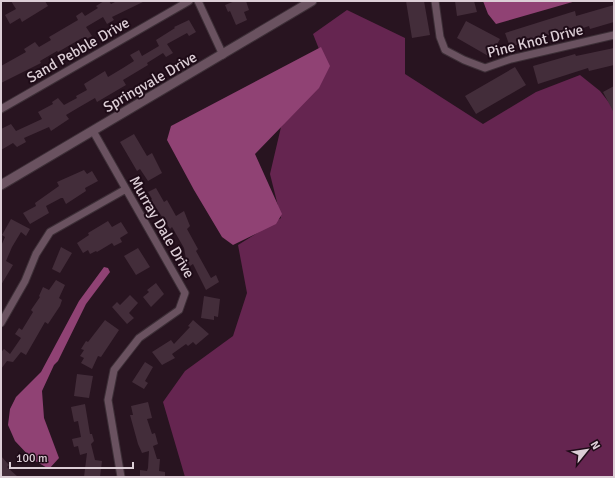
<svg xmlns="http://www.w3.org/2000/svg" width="615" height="478" viewBox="0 0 615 478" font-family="Signika,sans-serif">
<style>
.green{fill:#652550}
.water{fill:#904274}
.building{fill:#432d3a}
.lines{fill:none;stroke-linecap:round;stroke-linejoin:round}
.street-casing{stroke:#3d2f37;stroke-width:9}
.secondary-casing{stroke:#3d2f37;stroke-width:11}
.street{stroke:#6a5260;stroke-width:7}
.secondary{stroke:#6a5260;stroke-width:9}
.labels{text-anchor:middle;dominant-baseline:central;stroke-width:4;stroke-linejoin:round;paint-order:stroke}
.street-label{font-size:15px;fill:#dcced6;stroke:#1e0b17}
</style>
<rect width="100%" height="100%" fill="#281420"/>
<!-- green -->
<path class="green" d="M347,10L405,38V74L483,124L536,92L580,75L600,91L614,109V477H185L163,402L185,371L233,336L247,293L238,245L281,218L270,174L281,127L327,69L313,34Z"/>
<!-- water -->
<path class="water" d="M483,1H576L496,24L488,14Z
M321,47L330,66L319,88L255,154L282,214L276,224L233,245L222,237L194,190L167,140L171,126Z
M104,267L108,268L110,272L86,304L58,361L54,365L42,391L44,418L59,458L49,469L32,459L15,441L8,425L10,409L16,397L41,372L79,301Z"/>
<!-- building -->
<path class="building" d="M11,1H45L48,6L22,22L20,18L10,24L5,15L16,9Z
M104,1H109L111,4L117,1H145L112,17L114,20L107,24L103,17L86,27L92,36L83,41L82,38L58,52L57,51L40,61L41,63L1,83V66L26,52L24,49L35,42L39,47L51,40L49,37L78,20L76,16L82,12L85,16L98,8L96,6Z
M235,1H246L249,10L244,12L247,20L236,25L230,11L228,12L225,5Z
M406,1H424L430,35L412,38Z
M455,1H474L477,12L457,16Z
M614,5V22L590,29L589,26L563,35L562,31L510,47L505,33L575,11L576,16Z
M189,20L196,32L189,36L187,33L167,44L173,53L166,57L163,53L147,63L148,65L123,80L126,85L97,102L95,98L76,109L66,115L69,119L51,131L49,127L24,138L26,142L17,147L13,143L1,150V129L11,124L16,131L42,119L38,112L53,104L52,102L58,98L64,105L77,98L76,96L87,90L84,84L105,71L108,77L123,68L134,61L130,55L139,50L142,56L159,46L156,40L175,28L174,27Z
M466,21L500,39L490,57L457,38Z
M614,48V65L589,71L588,68L538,84L533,66L575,54L576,56Z
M515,67L526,85L476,114L465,96Z
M614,86V113L603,92Z
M134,134L147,156L152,153L162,173L148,181L140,169L137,171L120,142Z
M84,170L87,174L92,171L98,181L85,188L86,191L66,204L63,198H61L46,206L49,213L30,224L23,213L36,206L35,203L59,186L57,182Z
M156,188L164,202L167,200L176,216L184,211L190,226L187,229L198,249L196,251L211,278L216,275L219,282L206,290L193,264L190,266L186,259L184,248L172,227L170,229L151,200L152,199L148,192Z
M11,219L30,229L26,236L21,232L12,247L6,261L13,265L1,285V246L5,237L2,235Z
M108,221L112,227L121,222L128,233L120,238L122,242L114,246L112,243L97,252L96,251L90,254L88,250L83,253L77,243L89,235L88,233Z
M61,247L72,253L60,273L52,269Z
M138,248L150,267L136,275L124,256Z
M56,280L65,285L59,298L62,300L60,306L48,324L45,322L26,355L21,352L13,362L7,361L1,369V352L4,349L10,354L21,338L15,334L19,328L22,330L33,312L31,310L40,297L39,296L43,287L49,290Z
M156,283L164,294L151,307L143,297L149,292L147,290Z
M130,295L138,303L129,313L134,318L127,324L112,307L117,302L120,305Z
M204,296L220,299L218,317L214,316V320L201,318Z
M105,320L119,330L101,357L98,356L92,369L81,363L84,358L80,356L84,350L81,349L86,341L88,342Z
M193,320L209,334L196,345L193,342L188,346L186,344L172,354L175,358L162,365L152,352L171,340L174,344L190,327L188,326Z
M145,362L153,367L145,381L148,383L144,389L132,382Z
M77,374L93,376L89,398L74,396Z
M148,402L152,418L147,419L152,434L155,433L158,444L153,446L157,459H160L159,471L165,472V477H140V470L147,471L148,468L149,451L142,453L138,444L130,415H133L131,406Z
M85,404L90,434H92L94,441L91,444L95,460L102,461L100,477H84L87,453L80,455L78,446L74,447L72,439L81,437L78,421L74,422L71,407Z
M1,456L9,465L7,467L18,477H1Z"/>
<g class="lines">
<!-- street casing -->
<g class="street-casing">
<path id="street" d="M198,1L223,55
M435,1L440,37L445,50L464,60L485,68L511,59L614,35
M1,109L189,1
M93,131L185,293L179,310L139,338L114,370L108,400L121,477
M1,323L25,281L36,254L50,232L126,189"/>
</g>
<!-- secondary casing -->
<g class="secondary-casing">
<path id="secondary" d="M1,185L312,1"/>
</g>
<!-- street -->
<use href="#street" class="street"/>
<!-- secondary -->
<use href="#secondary" class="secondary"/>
</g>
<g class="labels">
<!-- street labels -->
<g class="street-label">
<text transform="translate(535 41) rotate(-14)">Pine Knot Drive</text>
<text transform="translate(78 50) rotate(-30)">Sand Pebble Drive</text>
<text transform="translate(150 82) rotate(-30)">Springvale Drive</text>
<text transform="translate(162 227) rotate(60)">Murray Dale Drive</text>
</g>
</g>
<!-- border -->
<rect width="615" height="478" fill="none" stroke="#dcced6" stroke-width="4"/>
<!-- north arrow -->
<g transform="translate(587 450) rotate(60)" stroke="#1e0b17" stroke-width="3" paint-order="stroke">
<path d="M0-3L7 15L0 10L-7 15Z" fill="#dcced6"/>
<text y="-6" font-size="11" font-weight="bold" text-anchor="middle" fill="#dcced6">N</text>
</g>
<!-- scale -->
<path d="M10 462v6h123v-6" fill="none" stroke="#dcced6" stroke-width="2"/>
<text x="16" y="462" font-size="12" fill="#dcced6" stroke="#1e0b17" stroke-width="3" paint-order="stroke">100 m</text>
</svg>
